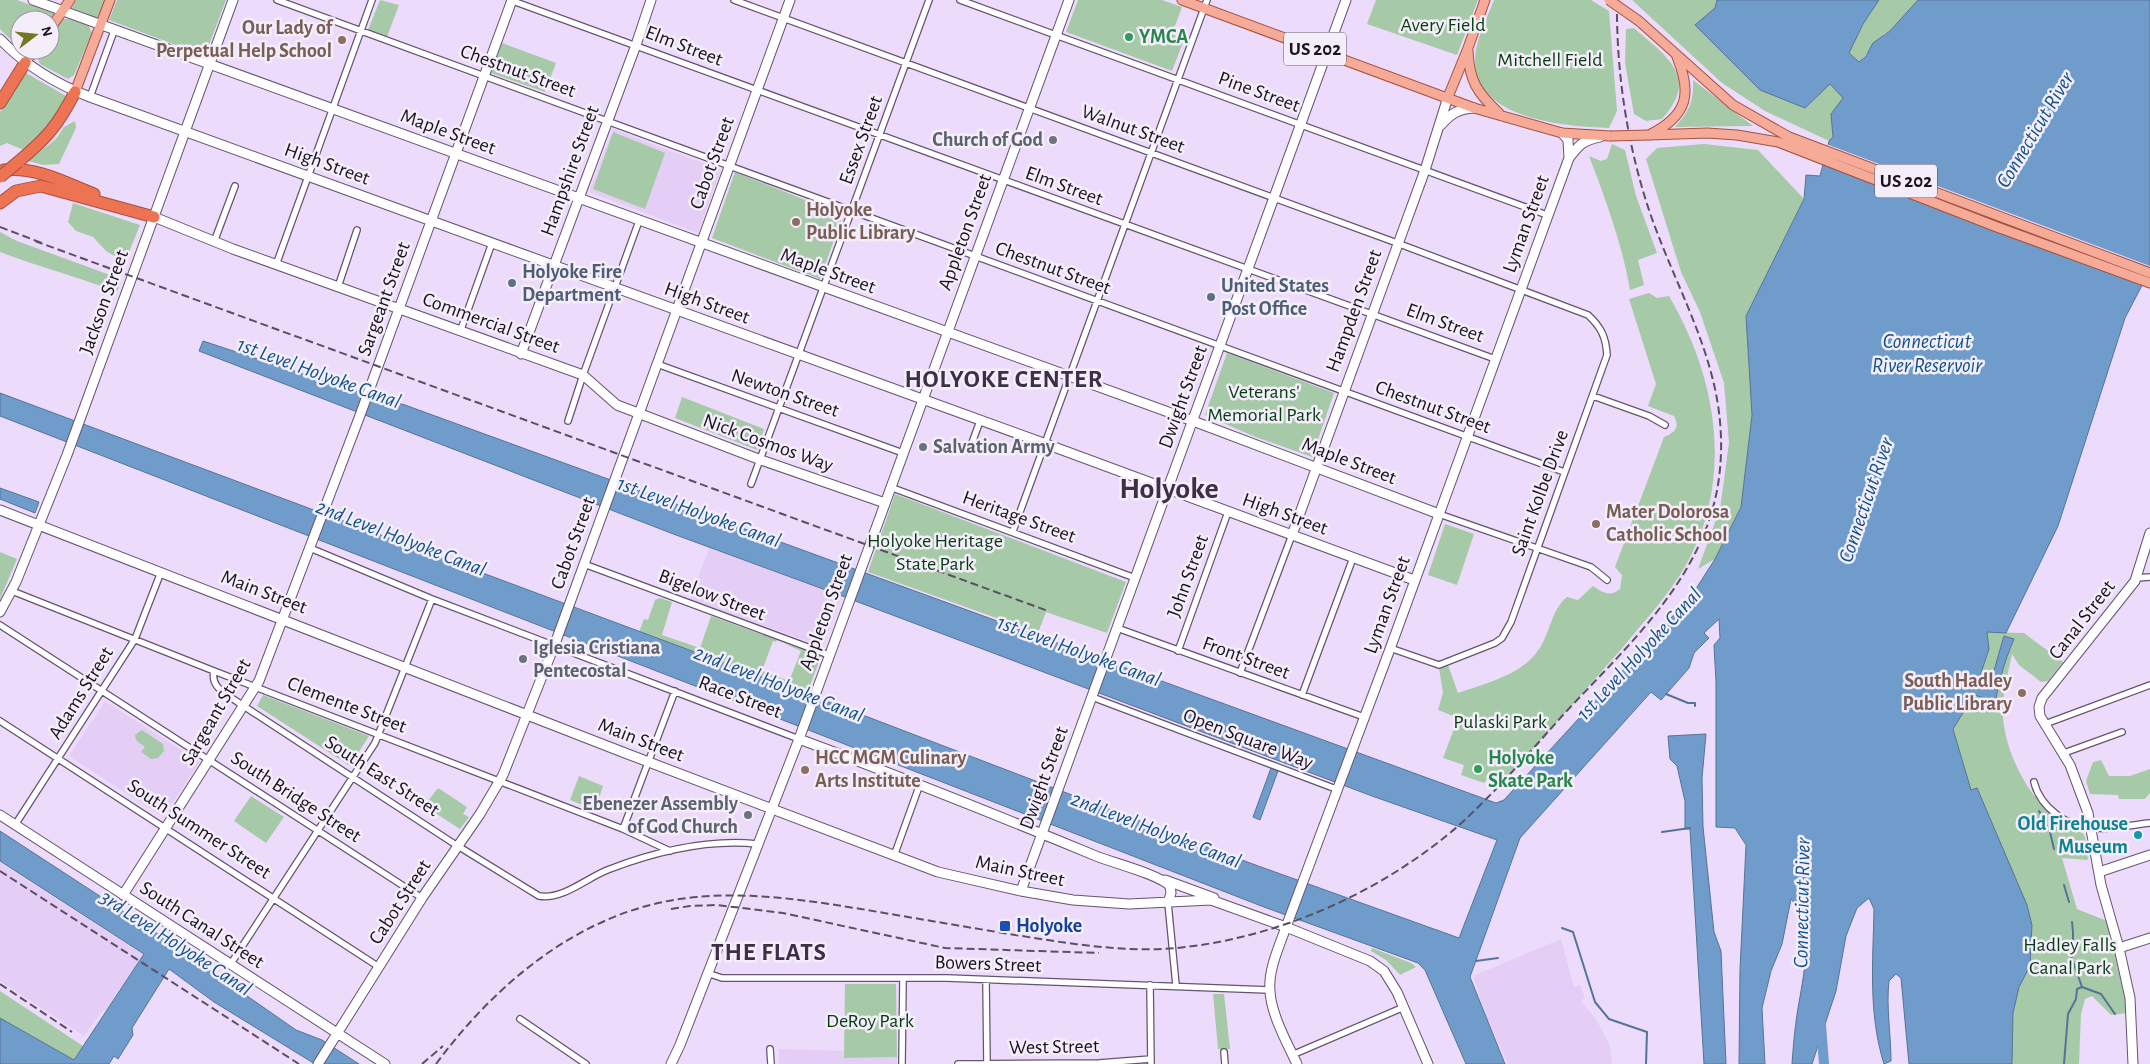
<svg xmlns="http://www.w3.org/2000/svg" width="2150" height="1064" viewBox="0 0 2150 1064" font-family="'Alegreya Sans',sans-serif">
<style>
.built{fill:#e5cef6}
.green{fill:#a6caa7}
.water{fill:#709ccb;stroke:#567397}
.pier{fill:#eddbfc}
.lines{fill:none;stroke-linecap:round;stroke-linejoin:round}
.stream{stroke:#567397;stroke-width:2}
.river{stroke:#709ccb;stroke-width:10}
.street-casing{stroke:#645470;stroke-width:8}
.secondary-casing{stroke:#645470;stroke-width:11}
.primary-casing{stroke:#a45140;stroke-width:11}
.highway-casing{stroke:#a45140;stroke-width:13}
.street{stroke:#fff;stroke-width:5.5}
.secondary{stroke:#fff;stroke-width:9}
.primary{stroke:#f5ab98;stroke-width:9}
.highway{stroke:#ee7353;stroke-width:11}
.rail{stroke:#5a5062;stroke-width:2;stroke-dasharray:8 4;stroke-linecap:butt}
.primary-bridge-casing{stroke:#a45140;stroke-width:11;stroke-linecap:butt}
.highway-bridge-casing{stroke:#a45140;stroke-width:13;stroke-linecap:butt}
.primary-bridge{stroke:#f5ab98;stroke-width:9}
.highway-bridge{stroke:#ee7353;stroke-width:11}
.leisure-dot{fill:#2e9e5b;stroke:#f4edfa;stroke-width:2}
.education-dot{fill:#8d6e63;stroke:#f4edfa;stroke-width:2}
.worship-dot{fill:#6b7280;stroke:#f4edfa;stroke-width:2}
.service-dot{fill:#5c6f8a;stroke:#f4edfa;stroke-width:2}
.culture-dot{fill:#0f9aa8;stroke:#f4edfa;stroke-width:2}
.transit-dot{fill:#1a4fb4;stroke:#f4edfa;stroke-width:2}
.labels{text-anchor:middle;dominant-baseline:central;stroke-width:5;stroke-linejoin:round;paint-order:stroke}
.shield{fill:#f4edfa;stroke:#5b5460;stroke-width:1}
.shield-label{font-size:19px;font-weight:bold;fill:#1a131e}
.park-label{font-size:20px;fill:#063d10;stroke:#f4edfa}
.education-label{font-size:20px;font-weight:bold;fill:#785e54;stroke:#f4edfa;text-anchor:start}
.leisure-label{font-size:20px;font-weight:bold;fill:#27864d;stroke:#f4edfa;text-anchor:start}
.street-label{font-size:20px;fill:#1a131e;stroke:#f4edfa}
.worship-label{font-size:20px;font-weight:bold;fill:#5b616d;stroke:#f4edfa;text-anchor:end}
.service-label{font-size:20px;font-weight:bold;fill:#4e5e75;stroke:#f4edfa;text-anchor:start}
.culture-label{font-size:20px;font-weight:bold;fill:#0d838f;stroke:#f4edfa;text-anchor:end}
.transit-label{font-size:20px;font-weight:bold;fill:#164399;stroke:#f4edfa;text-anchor:start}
.water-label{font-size:21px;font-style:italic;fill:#10528d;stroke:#f4edfa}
.district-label{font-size:25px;font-weight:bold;letter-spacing:1px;fill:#3e2f49;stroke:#f4edfa}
.town-label{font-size:30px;font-weight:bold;fill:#3e2f49;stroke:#f4edfa}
</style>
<rect width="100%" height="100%" fill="#eddbfc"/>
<!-- built -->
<path class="built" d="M613,129L721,170L698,233L589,192Z
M709,548L842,596L823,647L690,599Z
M105,701L200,762L163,817L69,756Z
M0,863L144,955L111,1010L102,1011L84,1036L0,981Z
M1561,939L1574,987L1580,985L1585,999L1581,1000L1583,1004L1596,1019L1610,1046L1612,1064H1508L1486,1015L1473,976Z
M779,1049L844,1051V1058L897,1057V1064H779Z"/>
<!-- green -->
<path class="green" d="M0,0H17L55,14L50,24V20H20V49L0,29Z
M76,0H106L97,18L72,8Z
M117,0H226L205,56L109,20Z
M380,0L399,5L387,37L368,30Z
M1078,0H1162L1182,7L1172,34L1184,40L1172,71L1066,32Z
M1376,0H1478L1457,55L1367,24Z
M1494,0H1591L1609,11L1617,111L1609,128C1565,127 1472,119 1475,58C1476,39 1487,18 1494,0Z
M1632,0H1717L1715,8L1696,25L1830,84L1843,98L1831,114L1833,138L1829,141L1765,111L1722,83Z
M1879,0H1918L1890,31L1884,34L1859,62L1849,53L1863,24Z
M63,19H69L89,26L92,33L74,75L68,79L40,64L38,58L41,50H50V37Z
M1634,28C1667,57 1700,77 1662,119L1646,121L1634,114L1625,63L1626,29Z
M502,43L556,63L545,92L491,73Z
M26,73L66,96L51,125L26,151L7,143L0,146V112Z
M1693,80L1753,126L1675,127C1689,111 1694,102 1693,80Z
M75,121L76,128L59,164L43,165L28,161L56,139L64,127Z
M613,132L665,153L645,209L593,189Z
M1612,144L1625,150L1636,196L1657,253L1638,260L1644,285L1630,290C1622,244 1606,200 1589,156L1601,161L1607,159Z
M1704,144L1758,150L1804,199L1746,316L1752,415L1741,507L1715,559L1698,569L1720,509L1729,443L1724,383L1700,312L1681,272L1646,159L1657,148Z
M735,172L843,215L820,279L712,238Z
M73,203L140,225L125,262L106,251L93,237L76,231L68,222Z
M0,232L17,241L121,279L117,292C78,277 39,267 0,252Z
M1649,293L1657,298L1669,296C1717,378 1734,477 1687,563C1670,594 1645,620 1623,647C1584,692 1544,736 1504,780L1491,775L1484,783L1461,775L1464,765L1443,758L1458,718L1438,710L1443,693L1439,668L1448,665L1458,693C1489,682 1529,674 1544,640C1551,626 1554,607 1567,597L1578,600L1593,586C1603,593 1610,597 1620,589L1622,575L1615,567L1664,437C1675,432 1680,428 1674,416L1648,406L1656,384L1629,299Z
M1227,353L1334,393L1312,457L1253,436L1205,415Z
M682,397L764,429L757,450L675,418Z
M895,494L1126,582L1107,633L1046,612L1038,633L868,572Z
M1445,524L1474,534L1457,585L1428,575Z
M0,552L17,559L0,599Z
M660,598L672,602L662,635L700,648L711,616L777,640L776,642L773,641L762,671L789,681L801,651L783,643L819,655L821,656L807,694L639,632L644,619L648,620L655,600Z
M1987,632L2024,633L2063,662L2048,681L2041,682L2019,665L2012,654C2009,670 2004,687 2003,703C2000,741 2023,790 2052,815C2055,818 2061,820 2065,822C2089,833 2085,835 2088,860L2062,858L2077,909L2107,921L2128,1013L2111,1015L2092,996L2085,999L2081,1014L2079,1064H2000L2032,925L2027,905L1977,789L1971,791L1953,729L1974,696L1989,650Z
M263,695L369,736L350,766L257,706Z
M142,730L163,744L164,751L158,758L151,759L141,752L145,747L136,740L135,735Z
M2101,760L2109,776H2130L2150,769V793L2145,799H2119L2118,795L2090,794L2086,781L2093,762Z
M579,776L603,786L595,810L570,800Z
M438,788L467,807L463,814L469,817L460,829L429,809L433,804L428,801Z
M251,796L284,817L266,843L234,821Z
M1372,948L1411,963L1416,967L1400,975L1386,960L1371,951Z
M845,984H896L897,1057L844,1058Z
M0,991L83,1046L74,1060L0,1018Z
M1213,994H1224L1230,1049H1218Z"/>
<!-- water -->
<path class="water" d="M1717,0H1879L1863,24L1849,53L1859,62L1866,56L1873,43L1890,31L1918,0H2150V270L2125,318L2058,526L2006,633L1987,632L1989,649L1977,685L1989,688L2004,636L2014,639C2004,662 1997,687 1994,712L1988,710L1989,699L1974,695L1953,729L1971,790L1977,788L2027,905L2032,925L2030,966L2019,987L2013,1013L2012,1064H1909L1901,978L1896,974L1889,981C1886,1007 1891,1034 1891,1061L1884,1064C1868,1013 1873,961 1874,909L1869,898L1857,908L1846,936L1836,991L1812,1064H1792C1793,1050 1794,1036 1796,1022C1800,987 1819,927 1791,899L1782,944L1771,971L1762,1008L1765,1064H1739L1740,970L1746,845L1735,828L1716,827V682L1714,645L1720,638L1719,619L1704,633L1709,638L1694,653L1689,668L1661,700L1651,692L1520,838L1470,977L1505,1064H1466L1425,970L1418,963L1264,907L0,416V393L826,701L1250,863L1459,938L1497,840L1372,796L842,596L676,535L199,351L203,341L358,392L405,405L1496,803L1504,800L1692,595L1715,559L1741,507L1752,415L1746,316L1804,199L1806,175L1820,176L1829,141L1833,137L1831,114L1843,98L1830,84L1805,108L1760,90L1695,25L1715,8Z
M0,488L39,502L35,513L0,499Z
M1706,734L1702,778L1703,827L1714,932L1721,951L1726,1064H1704L1690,829H1685V801L1677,766L1670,759L1668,736Z
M1271,768L1278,771L1260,820L1253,817Z
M0,831L158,934L296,1030L322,1040L359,1064H315L214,1002L169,969L132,1028L133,1035L118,1059L114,1056L109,1064H0V1018L74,1060L144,954L0,861Z"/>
<!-- pier -->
<path class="pier" d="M1826,144L2150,266V276L2144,286L1821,163Z"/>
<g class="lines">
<!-- stream -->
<path class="stream" d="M1666,694L1688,703H1695V706
M2039,811L2050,832L2054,849
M1662,832L1690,828
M2064,885L2069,902
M2072,922L2073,932V939L2071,943V956L2082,987
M1562,928L1573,932L1595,1002L1609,1019L1647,1032L1646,1064
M1476,961L1498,958
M2064,1064L2068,1014L2076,999L2077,989L2082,987L2101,994L2115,1014"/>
<!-- river -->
<path class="river" d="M1821,1025L1824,1064"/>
<!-- street casing -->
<g class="street-casing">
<path id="street" d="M277,0L1564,472
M510,0L1495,359
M734,0L1397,243L1588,315C1601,327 1606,337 1607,355L1511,622L1502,638L1495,643L1439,665L1390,648
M960,0L1547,215
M90,97L114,31
M214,242L235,186
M276,265L372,0
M338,287L357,230
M460,332L492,243
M657,364L903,453
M1593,396L1649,416L1665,425
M568,421L583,375L639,221
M969,451L980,421
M751,484L929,0
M890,487L1135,578
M1439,514L1591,567L1607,580
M1013,531L1207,0
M310,548L432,599L799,739
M584,564L829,655
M2136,578L2150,577
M12,591L214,671L623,829L670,851
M0,625L422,898
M1117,628L1364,717
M1178,651L1228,512
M214,671C210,688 227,694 239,703L453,843L539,896C564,900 587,877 610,869C655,852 709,839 757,844
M1240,673L1292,535
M1302,695L1353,558
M1092,697L1336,789
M0,721L379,967
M2045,724L2150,685
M2064,753L2122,732
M2034,782C2040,807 2067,827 2092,828C2110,830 2131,825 2150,823
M15,825L135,639L161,572
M623,829L675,691
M894,856L920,784
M1168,903L1176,985
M230,965L375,743L432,599
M707,973L722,978H947L1269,990
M986,980L987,1064
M1150,985L1151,1064
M520,1019L586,1064
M770,1049L771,1064
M1224,1052L1225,1064
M1292,1055L1404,1007
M902,1064L903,978
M958,1064L1099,1063L1151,1059"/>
</g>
<!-- secondary casing -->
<g class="secondary-casing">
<path id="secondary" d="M33,0L1193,421L1439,514
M0,39C25,65 56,84 90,97L1046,444L1414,580
M1441,125C1451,113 1459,109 1474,108
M1562,133L1568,140L1569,158
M154,217L233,249L583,375L617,405L761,460L885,503
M521,354L636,45L651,0
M0,510L625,753L938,872L1021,891L1073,900L1129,904L1211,900L1286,927L1370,961L1384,971L1397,992L1428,1064
M1292,535L1425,170L1448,97
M0,612L16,582L67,455L233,0
M799,739C899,776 997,815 1096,856C1113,863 1158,874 1170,886L1171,893L1168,903
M0,815L385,1064
M2099,872L2150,855
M1165,880L1214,898
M1021,891L1346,0
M123,895L259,681L359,418L512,0
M2119,948L2150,938
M318,1064L422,898L480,814L503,775L556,641L790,0
M671,1064L680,1045L799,739L1069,0
M1297,1064C1287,1043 1271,1014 1270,991C1268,970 1279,947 1286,927L1390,649L1569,158C1580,144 1582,141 1600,137
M2133,1064L2130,998L2119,948L2101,885L2088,813L2070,765L2040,716L2039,707L2042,698L2135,581L2150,533"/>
</g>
<!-- primary casing -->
<g class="primary-casing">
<path id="primary" d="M1182,0L1474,108L1562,133L1610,136
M1639,21L1733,105L1789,137L2150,273
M50,29L70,0
M1468,51C1469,80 1477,93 1499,113
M25,63L34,50
M75,92L110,0
M1448,97L1468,48L1485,0
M1651,134C1688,115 1692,93 1677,57
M1649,135L1707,133L1737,135L1778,142L1997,227L2150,283"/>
</g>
<!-- highway casing -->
<g class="highway-casing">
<path id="highway" d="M0,103L25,63
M18,162C47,138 58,125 75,92
M4,170C35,166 66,183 94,194
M0,203L16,191L41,186L154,217"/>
</g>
<!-- street -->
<use href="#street" class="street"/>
<!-- secondary -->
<use href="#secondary" class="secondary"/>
<!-- primary -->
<use href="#primary" class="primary"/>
<!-- highway -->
<use href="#highway" class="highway"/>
<!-- rail -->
<path class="rail" d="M0,227L42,243
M35,241L1048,611
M0,871L299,1064
M671,909L690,906L717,905L783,913L945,948L1099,953
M0,984L72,1032
M422,1064L443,1046
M436,1064C499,979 588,906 697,897C752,892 806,900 861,909C908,917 955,925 1003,933C1060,942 1119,953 1177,948C1278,938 1380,893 1457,827C1495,793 1529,753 1563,715C1627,646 1706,577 1719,478C1732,376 1682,305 1650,213C1627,145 1616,71 1617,0"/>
<!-- primary-bridge casing -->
<g class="primary-bridge-casing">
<path id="primary-bridge" d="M1609,0L1639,21
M1610,136L1649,135"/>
</g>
<!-- highway-bridge casing -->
<g class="highway-bridge-casing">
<path id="highway-bridge" d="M0,177L18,162"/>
</g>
<!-- primary-bridge -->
<use href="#primary-bridge" class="primary-bridge"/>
<!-- highway-bridge -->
<use href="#highway-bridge" class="highway-bridge"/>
</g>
<!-- markers -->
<g class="leisure-dot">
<circle cx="1129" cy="37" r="5"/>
<circle cx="1478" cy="769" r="5"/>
</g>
<g class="education-dot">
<circle cx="342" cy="40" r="5"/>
<circle cx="796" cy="222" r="5"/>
<circle cx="1596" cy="524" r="5"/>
<circle cx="2022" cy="693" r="5"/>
<circle cx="805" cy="770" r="5"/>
</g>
<g class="worship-dot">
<circle cx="1053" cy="140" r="5"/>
<circle cx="923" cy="447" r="5"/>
<circle cx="523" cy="659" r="5"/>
<circle cx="748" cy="815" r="5"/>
</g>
<g class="service-dot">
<circle cx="512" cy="283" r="5"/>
<circle cx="1211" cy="297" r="5"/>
</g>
<circle class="culture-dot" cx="2138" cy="835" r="5"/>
<rect class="transit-dot" x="999" y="920" width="12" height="12" rx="2.5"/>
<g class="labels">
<!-- shield labels -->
<g class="shield">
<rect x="1284" y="32.5" width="62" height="33" rx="4"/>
<rect x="1875" y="164.5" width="62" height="33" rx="4"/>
</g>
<g class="shield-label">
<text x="1315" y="49">US 202</text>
<text x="1906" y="181">US 202</text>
</g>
<!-- park labels -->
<g class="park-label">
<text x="1443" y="25">Avery Field</text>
<text x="1550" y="60">Mitchell Field</text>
<text x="1264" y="392">Veterans'<tspan x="1264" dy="23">Memorial Park</tspan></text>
<text x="935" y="541">Holyoke Heritage<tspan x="935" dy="23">State Park</tspan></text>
<text x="1500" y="722">Pulaski Park</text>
<text x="2070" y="945">Hadley Falls<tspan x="2070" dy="23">Canal Park</tspan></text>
<text x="870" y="1021">DeRoy Park</text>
</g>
<!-- education labels -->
<g class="education-label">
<text x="332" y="28" text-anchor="end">Our Lady of<tspan x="332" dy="23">Perpetual Help School</tspan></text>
<text x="806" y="210">Holyoke<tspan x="806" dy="23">Public Library</tspan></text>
<text x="1606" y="512">Mater Dolorosa<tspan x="1606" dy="23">Catholic School</tspan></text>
<text x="2012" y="681" text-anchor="end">South Hadley<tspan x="2012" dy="23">Public Library</tspan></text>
<text x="815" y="758">HCC MGM Culinary<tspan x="815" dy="23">Arts Institute</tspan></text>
</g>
<!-- leisure labels -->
<g class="leisure-label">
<text x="1139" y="37">YMCA</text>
<text x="1488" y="758">Holyoke<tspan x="1488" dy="23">Skate Park</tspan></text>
</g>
<!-- street labels -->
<g class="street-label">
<text transform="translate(684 46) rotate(21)">Elm Street</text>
<text transform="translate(518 71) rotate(20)">Chestnut Street</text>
<text transform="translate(1259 92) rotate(20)">Pine Street</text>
<text transform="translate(1133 129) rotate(20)">Walnut Street</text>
<text transform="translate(448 132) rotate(20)">Maple Street</text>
<text transform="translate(861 140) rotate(-70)">Essex Street</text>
<text transform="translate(712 163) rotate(-70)">Cabot Street</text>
<text transform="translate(327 164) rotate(20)">High Street</text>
<text transform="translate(570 171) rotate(-70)">Hampshire Street</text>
<text transform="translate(1064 186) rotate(20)">Elm Street</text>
<text transform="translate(1526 224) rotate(-70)">Lyman Street</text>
<text transform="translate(965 232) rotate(-70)">Appleton Street</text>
<text transform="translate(1053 268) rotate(20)">Chestnut Street</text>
<text transform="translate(828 271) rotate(20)">Maple Street</text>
<text transform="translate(384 299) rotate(-70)">Sargeant Street</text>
<text transform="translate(104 302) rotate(-70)">Jackson Street</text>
<text transform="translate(707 303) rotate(20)">High Street</text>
<text transform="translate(1354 311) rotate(-70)">Hampden Street</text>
<text transform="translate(491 323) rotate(20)">Commercial Street</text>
<text transform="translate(1445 323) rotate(20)">Elm Street</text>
<text transform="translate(785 393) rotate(19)">Newton Street</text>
<text transform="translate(1183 397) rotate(-70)">Dwight Street</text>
<text transform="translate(1433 407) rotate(20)">Chestnut Street</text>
<text transform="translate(768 443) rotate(20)">Nick Cosmos Way</text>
<text transform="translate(1349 461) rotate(21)">Maple Street</text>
<text transform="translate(1540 493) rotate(-70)">Saint Kolbe Drive</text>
<text transform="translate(1285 514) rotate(20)">High Street</text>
<text transform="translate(1019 517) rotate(20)">Heritage Street</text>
<text transform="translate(573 543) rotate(-70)">Cabot Street</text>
<text transform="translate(1188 576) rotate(-70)">John Street</text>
<text transform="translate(264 592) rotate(21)">Main Street</text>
<text transform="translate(712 595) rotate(21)">Bigelow Street</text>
<text transform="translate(1387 605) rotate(-70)">Lyman Street</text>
<text transform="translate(826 612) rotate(-70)">Appleton Street</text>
<text transform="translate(2082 620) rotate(-52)">Canal Street</text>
<text transform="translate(1246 658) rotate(20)">Front Street</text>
<text transform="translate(81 693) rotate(-58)">Adams Street</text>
<text transform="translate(740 697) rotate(21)">Race Street</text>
<text transform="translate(347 705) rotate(21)">Clemente Street</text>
<text transform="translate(216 712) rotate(-60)">Sargeant Street</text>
<text transform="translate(1248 739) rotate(21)">Open Square Way</text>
<text transform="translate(641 740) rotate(21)">Main Street</text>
<text transform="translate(382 776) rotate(33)">South East Street</text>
<text transform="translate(1044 778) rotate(-70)">Dwight Street</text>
<text transform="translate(296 797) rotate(33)">South Bridge Street</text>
<text transform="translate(199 829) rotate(33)">South Summer Street</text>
<text transform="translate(1020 871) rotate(12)">Main Street</text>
<text transform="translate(400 902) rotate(-57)">Cabot Street</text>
<text transform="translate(202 925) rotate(33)">South Canal Street</text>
<text transform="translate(988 964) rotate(2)">Bowers Street</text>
<text transform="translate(1054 1047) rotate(-1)">West Street</text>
</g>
<!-- worship labels -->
<g class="worship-label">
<text x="1043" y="140">Church of God</text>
<text x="933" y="447" text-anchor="start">Salvation Army</text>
<text x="533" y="648" text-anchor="start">Iglesia Cristiana<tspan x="533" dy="23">Pentecostal</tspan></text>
<text x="738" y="804">Ebenezer Assembly<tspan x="738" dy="23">of God Church</tspan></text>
</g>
<!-- service labels -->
<g class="service-label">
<text x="522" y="272">Holyoke Fire<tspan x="522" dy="23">Department</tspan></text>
<text x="1221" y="286">United States<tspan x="1221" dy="23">Post Office</tspan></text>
</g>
<!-- culture labels -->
<g class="culture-label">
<text x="2128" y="824">Old Firehouse<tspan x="2128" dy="23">Museum</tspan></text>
</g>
<!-- transit labels -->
<g class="transit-label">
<text x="1016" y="926">Holyoke</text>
</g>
<!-- water labels -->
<g class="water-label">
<text transform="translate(2035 130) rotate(-59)">Connecticut River</text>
<text x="1927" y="341">Connecticut<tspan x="1927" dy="24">River Reservoir</tspan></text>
<text transform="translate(319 373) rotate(20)">1st Level Holyoke Canal</text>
<text transform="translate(1866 500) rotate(-71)">Connecticut River</text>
<text transform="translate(699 512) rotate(20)">1st Level Holyoke Canal</text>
<text transform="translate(401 538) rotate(21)">2nd Level Holyoke Canal</text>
<text transform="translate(1079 651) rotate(20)">1st Level Holyoke Canal</text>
<text transform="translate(1639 654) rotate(-47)">1st Level Holyoke Canal</text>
<text transform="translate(779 684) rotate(21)">2nd Level Holyoke Canal</text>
<text transform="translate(1156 830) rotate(21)">2nd Level Holyoke Canal</text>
<text transform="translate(1802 903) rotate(-89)">Connecticut River</text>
<text transform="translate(176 943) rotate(33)">3rd Level Holyoke Canal</text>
</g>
<!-- district labels -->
<g class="district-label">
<text x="1004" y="379">HOLYOKE CENTER</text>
<text x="769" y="952">THE FLATS</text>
</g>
<!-- town labels -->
<g class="town-label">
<text x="1169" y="489">Holyoke</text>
</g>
</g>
<!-- north arrow -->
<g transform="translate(35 35) rotate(74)"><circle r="24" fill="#f4edfa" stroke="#9d96a2"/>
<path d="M0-4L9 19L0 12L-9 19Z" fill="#75781f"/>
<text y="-8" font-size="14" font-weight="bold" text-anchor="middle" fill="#1a131e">N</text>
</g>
</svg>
